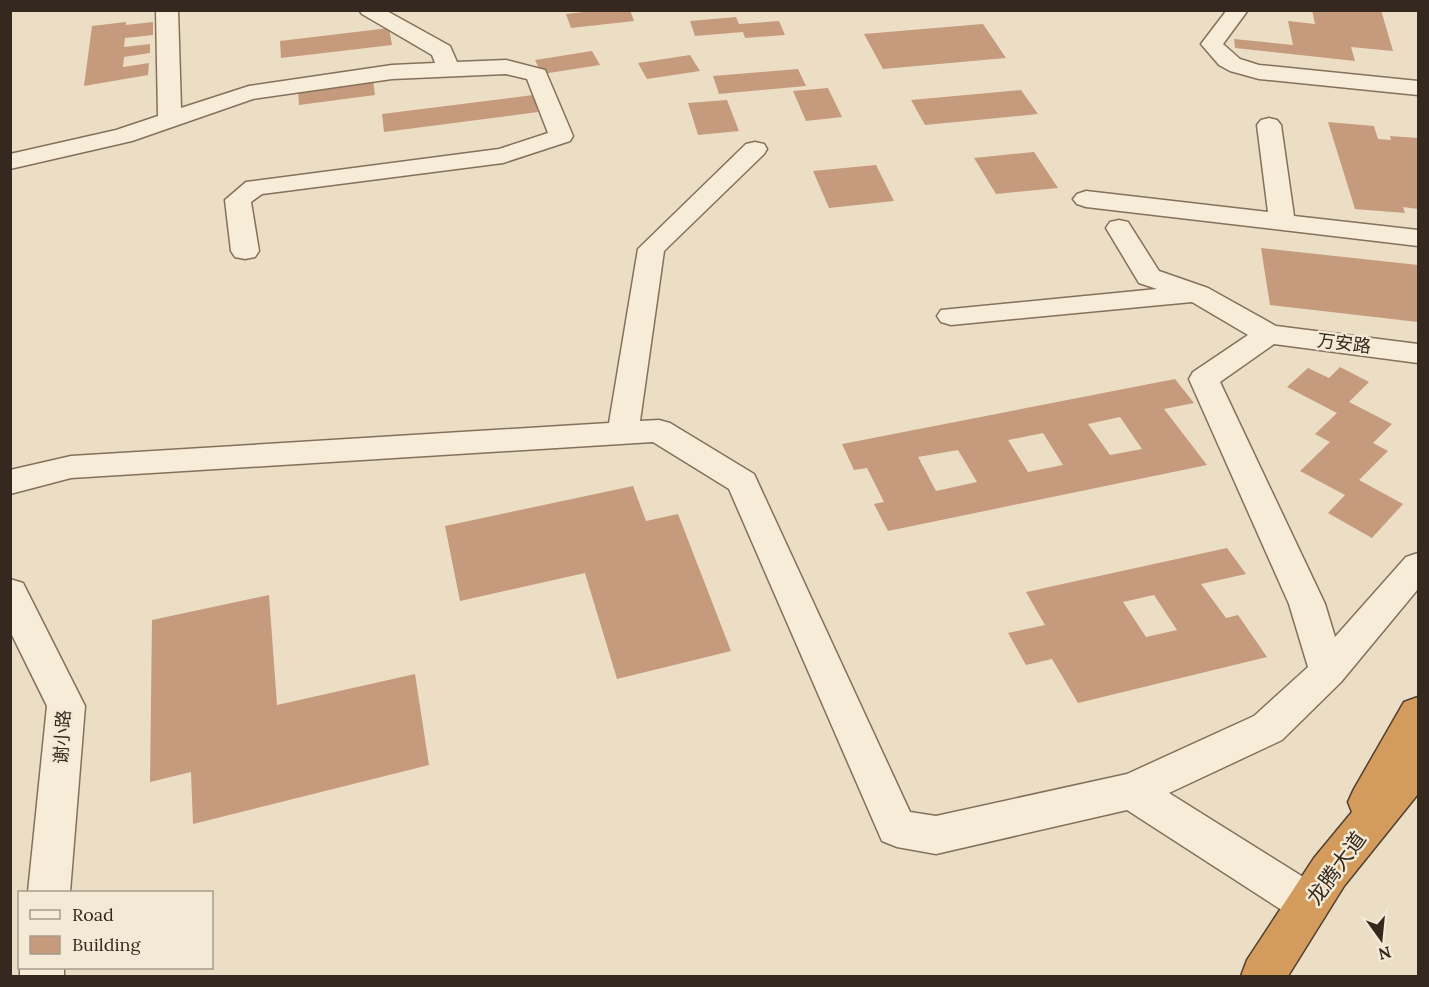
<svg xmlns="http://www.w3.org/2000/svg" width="1429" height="987" viewBox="0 0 1429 987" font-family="Lora,'Noto Sans SC',serif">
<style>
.building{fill:#c69a7d;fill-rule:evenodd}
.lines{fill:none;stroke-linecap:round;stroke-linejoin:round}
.minor-casing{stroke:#84705c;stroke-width:3}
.highway-casing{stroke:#523f30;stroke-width:3}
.minor{fill:#f6ecd7;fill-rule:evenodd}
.highway{fill:#d39c5c;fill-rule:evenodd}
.labels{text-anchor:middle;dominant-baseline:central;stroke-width:5;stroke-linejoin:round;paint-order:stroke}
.street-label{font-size:18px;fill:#35291f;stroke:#f3e9d4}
.near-street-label{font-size:21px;fill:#35291f;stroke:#f3e9d4}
</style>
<rect width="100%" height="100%" fill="#ebdec5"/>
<!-- building -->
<path class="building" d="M601,10H630L634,21L571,28L566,14Z
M1312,10H1381L1393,51L1351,47L1355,61L1235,48L1234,39L1293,45L1288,21L1315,24Z
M736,17L739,24L779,21L785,35L745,38L743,32L695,36L690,21Z
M126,22V25L153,22V35L125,38L124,47L150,44V53L124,57L123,67L149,63L148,75L84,86L92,26Z
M983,24L1006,58L883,69L864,34Z
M389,28L392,45L281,58L280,41Z
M592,51L600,65L542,74L535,60Z
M690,55L700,71L647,79L638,63Z
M798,69L806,86L719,94L713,76Z
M373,80L375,95L299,105L298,89Z
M828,88L842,117L806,121L793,91Z
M1021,90L1038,114L925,125L911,100Z
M533,95L538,112L384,132L382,114Z
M727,100L739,131L698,135L688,103Z
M1328,122L1374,126L1378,139L1391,140L1390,136L1418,138V209L1403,207L1405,213L1355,209Z
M1034,152L1058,188L996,194L974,158Z
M876,165L894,201L829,208L813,171Z
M1261,248L1418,265V322L1270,305Z
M1340,367L1369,382L1349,402L1392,424L1373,443L1388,451L1359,480L1403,504L1372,538L1328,513L1345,495L1300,471L1330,442L1315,434L1337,413L1287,387L1308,368L1329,378Z
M1175,379L1194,403L1164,409L1207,465L888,531L874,504L884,502L867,468L854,470L842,444ZM1120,417L1142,449L1110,455L1088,424ZM1043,433L1063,465L1028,472L1008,440ZM958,450L977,482L936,491L918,457Z
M633,486L646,521L678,514L731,651L617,679L585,573L460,601L445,526Z
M1227,548L1246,574L1201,584L1226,618L1238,615L1267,657L1078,703L1052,659L1026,665L1008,633L1045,625L1026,592ZM1154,595L1177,630L1146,637L1123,602Z
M269,595L277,705L415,674L429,765L193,824L191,772L150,782L152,620Z"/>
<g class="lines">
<!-- minor casing -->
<g class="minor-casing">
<path id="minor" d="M156,10H178L181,108L249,86L392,65L435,63L432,55L362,14L359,10H385L450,46L457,62L506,60L545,70L573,136L570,141L503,163L262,194L251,202L259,251L255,257L245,259L235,257L231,251L225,200L246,182L499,149L548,133L527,79L506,74L392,79L253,99L132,141L10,169V154L116,130L158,116Z
M1227,10H1248L1223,44L1240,59L1259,65L1418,81V95L1259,79L1230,71L1219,65L1201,44Z
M1269,118L1277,120L1281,125L1294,216L1418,230V246L1086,207L1077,204L1073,199L1077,194L1086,191L1268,212L1257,125L1261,120Z
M755,142L764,144L767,149L764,154L664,251L640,421L659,420L670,423L754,474L910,812L936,816L1127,774L1254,716L1308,667L1289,604L1189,379L1193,372L1248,335L1192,302L951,325L941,322L937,316L941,310L1157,289L1139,283L1106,228L1110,222L1119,220L1128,222L1159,271L1208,288L1276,326L1418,344V363L1274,344L1220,382L1325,604L1335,637L1406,557L1418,553V589L1341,682L1282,740L1169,793L1324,890L1331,904L1324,918L1309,924L1294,918L1127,810L936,854L897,847L882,841L729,489L653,442L71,478L10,494V470L71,456L609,423L638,249L746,144Z
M10,579L23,583L85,706L70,892H28L47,706L10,631Z
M20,968H64V976H20Z"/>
</g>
<!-- highway casing -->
<g class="highway-casing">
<path id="highway" d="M1418,697V794L1344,886L1288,976H1241L1247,960L1314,858L1352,812L1348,802L1354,789L1404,702Z"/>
</g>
<!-- minor -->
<use href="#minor" class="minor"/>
<!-- highway -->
<use href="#highway" class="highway"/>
</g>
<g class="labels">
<!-- street labels -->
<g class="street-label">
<text transform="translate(1344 343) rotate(7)">万安路</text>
<text transform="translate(62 737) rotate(-87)">谢小路</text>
</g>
<!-- near-street labels -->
<g class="near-street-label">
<text transform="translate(1336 868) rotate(-54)">龙腾大道</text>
</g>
</g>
<!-- border -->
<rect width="1429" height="987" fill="none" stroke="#35291f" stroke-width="24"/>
<!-- legend -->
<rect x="18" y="891" width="195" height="78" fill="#f3e9d4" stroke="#a79c8c" stroke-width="1.5"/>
<rect x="30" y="910" width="30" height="9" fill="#f6ecd7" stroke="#a79c8c" stroke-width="1.5"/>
<text x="72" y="921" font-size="18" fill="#35291f">Road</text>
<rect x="30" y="936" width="30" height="18" fill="#c69a7d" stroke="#a79c8c" stroke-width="1.5"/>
<text x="72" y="951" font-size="18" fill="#35291f">Building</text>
<!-- north arrow -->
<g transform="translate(1381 939) rotate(165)" stroke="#f3e9d4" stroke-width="4.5" paint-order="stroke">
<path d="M0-4.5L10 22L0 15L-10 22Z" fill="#35291f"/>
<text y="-9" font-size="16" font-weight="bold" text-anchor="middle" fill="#35291f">N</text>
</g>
</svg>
